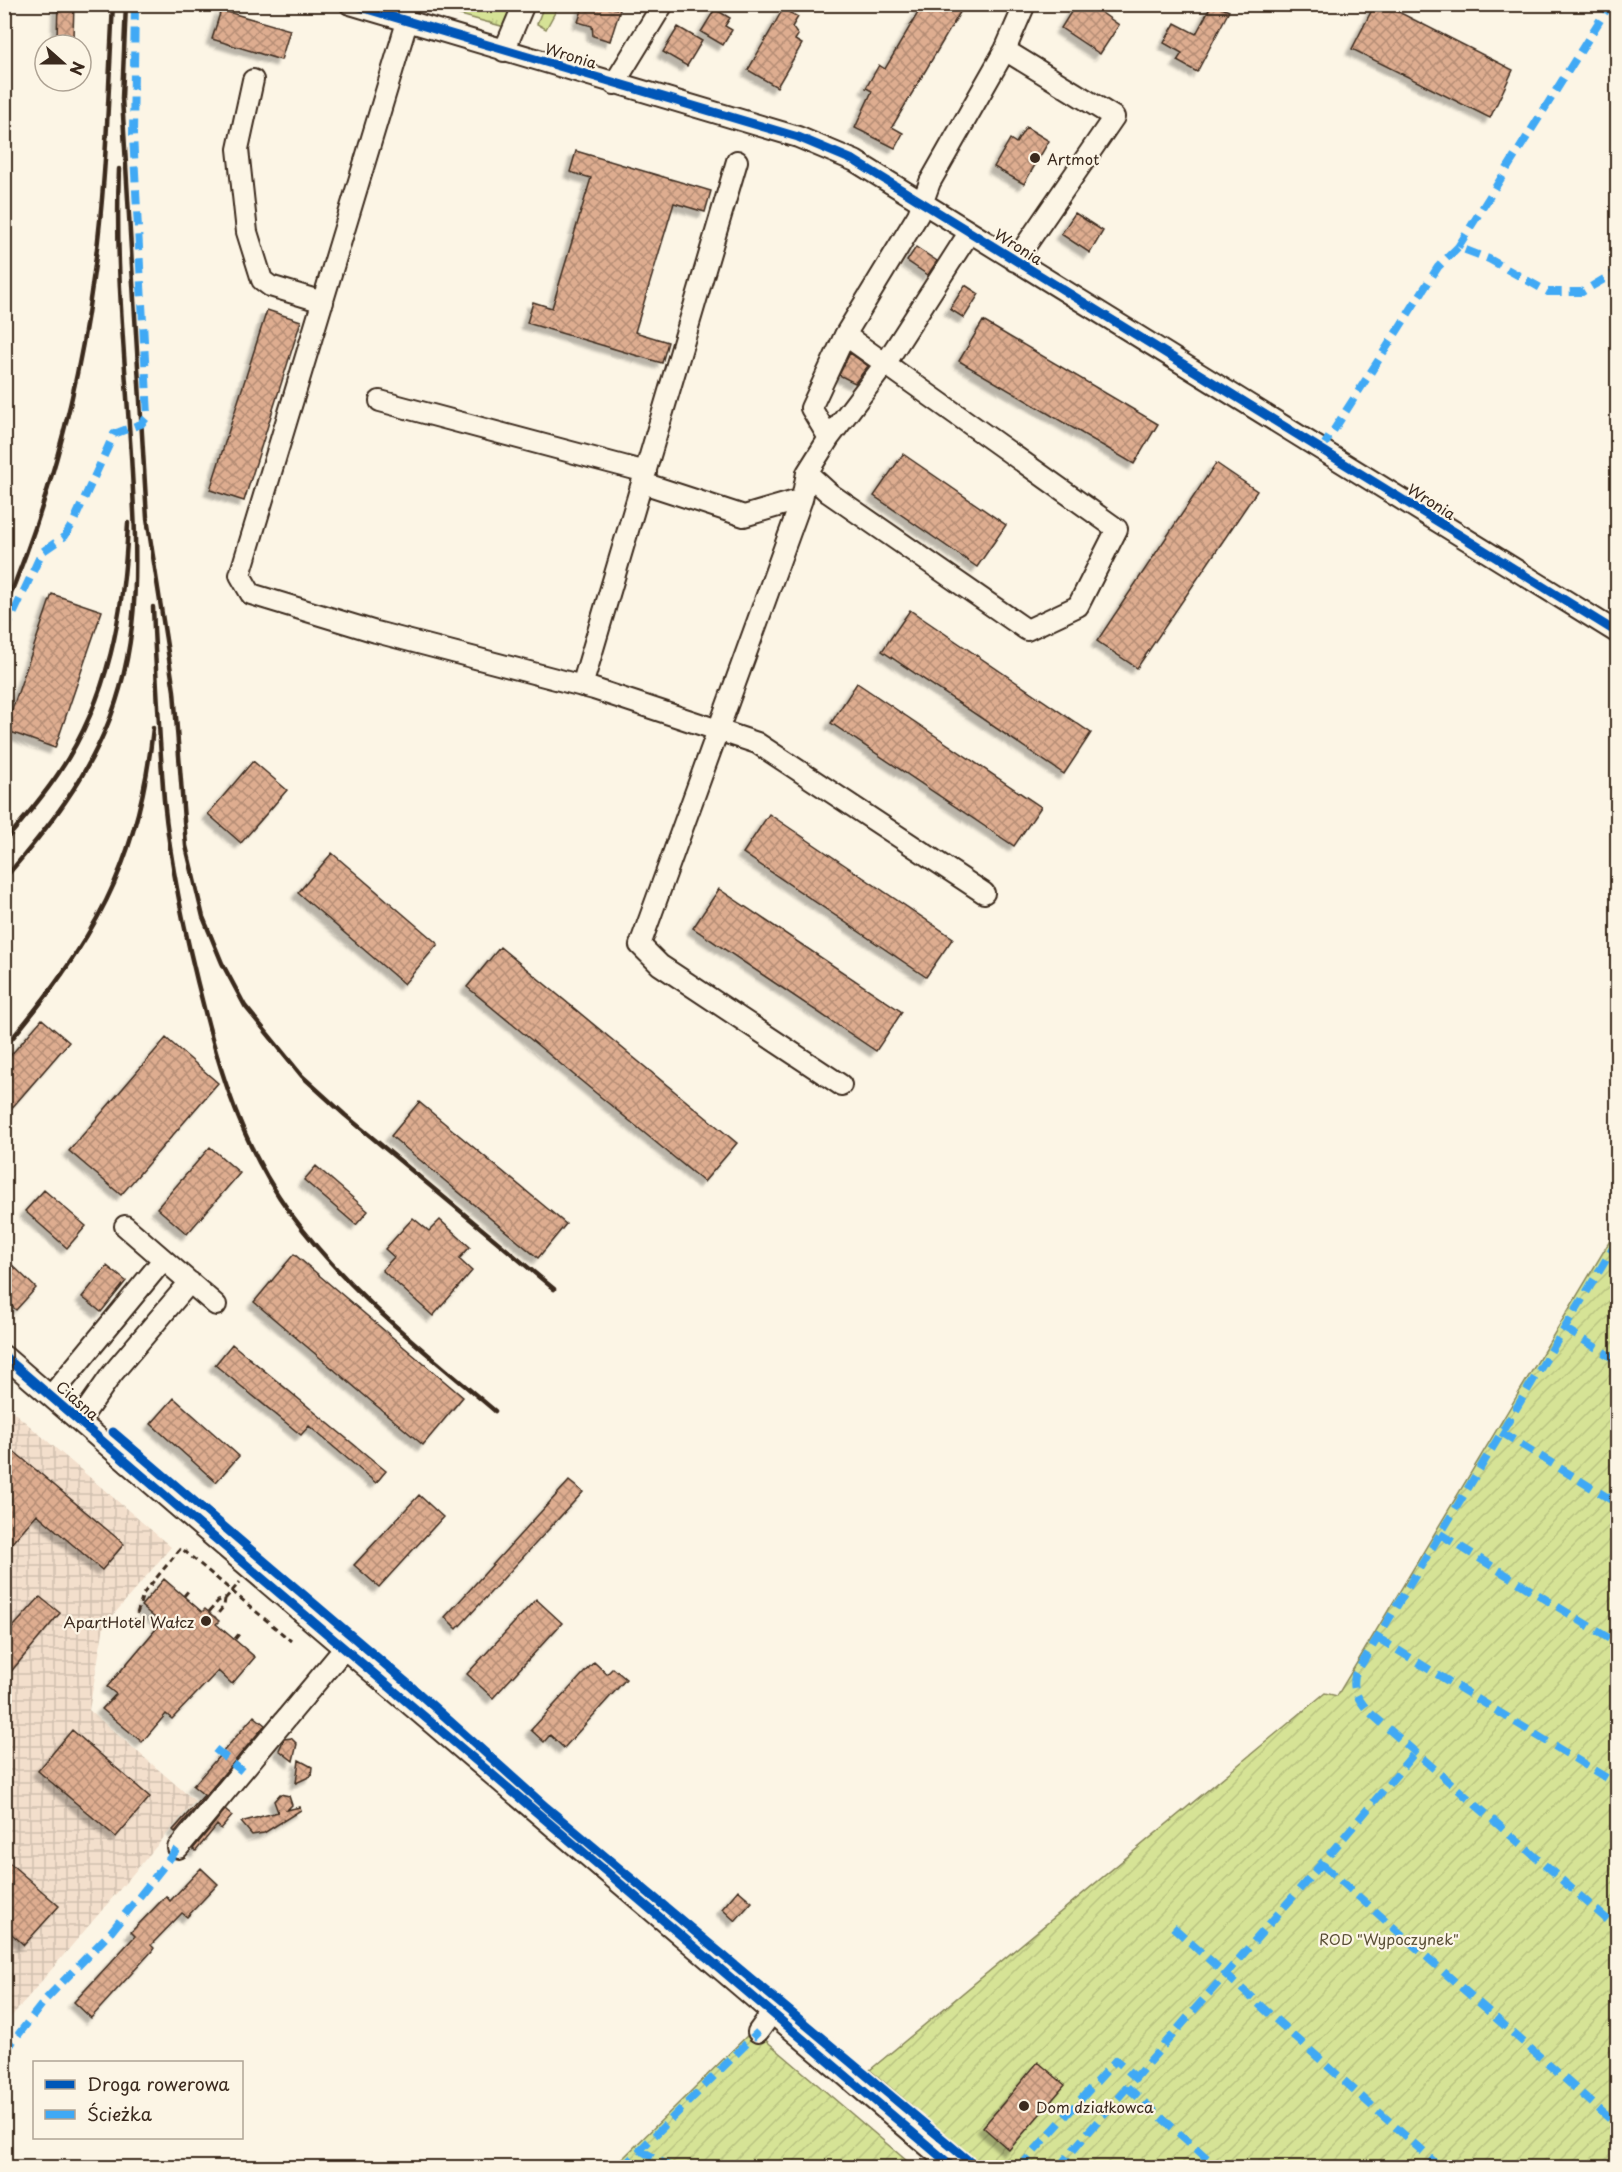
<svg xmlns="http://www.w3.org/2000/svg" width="1622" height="2172" viewBox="0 0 1622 2172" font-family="'Playpen Sans',sans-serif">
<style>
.industrial{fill:url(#industrial-grid)}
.grass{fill:url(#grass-tufts);stroke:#88865a;stroke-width:1.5}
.garden{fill:url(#garden-furrows);stroke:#88865a;stroke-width:1.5}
.building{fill:url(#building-cross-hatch);stroke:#3b2a1e;stroke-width:1.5;filter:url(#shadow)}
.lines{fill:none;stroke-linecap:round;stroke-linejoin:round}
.minor-casing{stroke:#3b2a1e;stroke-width:24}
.path{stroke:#3b2a1e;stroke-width:3;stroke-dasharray:6 4.5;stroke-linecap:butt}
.minor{stroke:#fcf5e5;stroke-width:20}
.rail{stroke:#3b2a1e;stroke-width:4.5}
.quiet{stroke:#3fa9f5;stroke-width:8;stroke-dasharray:15 8;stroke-linecap:butt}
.cycleway-casing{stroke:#fcf5e5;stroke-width:13}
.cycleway{stroke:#0057b8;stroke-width:9}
.poi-dot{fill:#3b2a1e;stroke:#fcf5e5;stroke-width:2}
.labels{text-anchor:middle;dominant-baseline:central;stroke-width:4.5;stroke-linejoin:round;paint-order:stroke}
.street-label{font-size:15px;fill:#3b2a1e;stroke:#fcf5e5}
.poi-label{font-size:15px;fill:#3b2a1e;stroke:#fcf5e5;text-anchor:start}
.park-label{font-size:15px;fill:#5a4f36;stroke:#fcf5e5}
</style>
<defs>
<pattern id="industrial-grid" width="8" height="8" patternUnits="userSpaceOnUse" patternTransform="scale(1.5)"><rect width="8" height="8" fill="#f3dfcc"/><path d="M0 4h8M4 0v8" fill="none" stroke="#d1c0af"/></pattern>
<pattern id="grass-tufts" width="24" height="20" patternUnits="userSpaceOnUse" patternTransform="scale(1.5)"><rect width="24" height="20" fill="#d6e396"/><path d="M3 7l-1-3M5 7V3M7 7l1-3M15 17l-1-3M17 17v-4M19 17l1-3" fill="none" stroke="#b9c381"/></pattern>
<pattern id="garden-furrows" width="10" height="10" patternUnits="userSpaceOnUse" patternTransform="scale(1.5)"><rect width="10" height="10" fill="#d6e396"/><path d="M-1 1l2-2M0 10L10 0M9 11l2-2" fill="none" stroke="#b9c381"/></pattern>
<pattern id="building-cross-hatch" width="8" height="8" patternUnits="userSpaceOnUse" patternTransform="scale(1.5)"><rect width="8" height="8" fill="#dead90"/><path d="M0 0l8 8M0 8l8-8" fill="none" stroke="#b58d75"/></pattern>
<filter id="shadow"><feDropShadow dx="-5.5" dy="5.5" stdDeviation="1.5" flood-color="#0004"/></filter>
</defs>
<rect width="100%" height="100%" fill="#fcf5e5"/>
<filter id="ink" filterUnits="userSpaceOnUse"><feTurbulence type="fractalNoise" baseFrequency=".0167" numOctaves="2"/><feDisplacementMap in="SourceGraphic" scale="12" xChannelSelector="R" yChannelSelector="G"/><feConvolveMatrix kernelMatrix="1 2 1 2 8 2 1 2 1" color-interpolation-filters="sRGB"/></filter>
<g filter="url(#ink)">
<!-- industrial -->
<path class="industrial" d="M10,1409L171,1547L104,1626L89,1710L195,1801L5,2024L4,1415Z"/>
<!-- grass -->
<path class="grass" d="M456,5H515L505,27L453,13Z
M544,5H559L546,29L537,24Z"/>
<!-- garden -->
<path class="garden" d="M1617,1229V2167H983L870,2070L1325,1693L1337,1696Z
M754,2029L770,2044L914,2167L613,2168Z"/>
<!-- building -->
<path class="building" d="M58,4H74L73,37H57Z
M584,4H602L620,10L610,41L593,36L592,26L578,22Z
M923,4H965L892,127L903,133L895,148L855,128L872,91L866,88L879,65L885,69Z
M1076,4H1089L1119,25L1100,54L1061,28Z
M1212,4L1229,11L1197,72L1177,61L1182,53L1164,43L1175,23L1196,34Z
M1375,4H1383L1513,70L1490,118L1352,49Z
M715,9L730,18L725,26L732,30L723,45L701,32Z
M783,9L798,17L792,27L798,35L795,40L802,44L777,87L748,70Z
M221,10L290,30L281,60L212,39Z
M678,27L702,41L687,66L663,52Z
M1026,127L1049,141L1024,184L994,167L1010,139L1016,143Z
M576,151L711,191L705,212L674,203L635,332L668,342L662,363L527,323L533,302L552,308L591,178L570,172Z
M1075,213L1103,231L1090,253L1061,234Z
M916,247L937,261L928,275L907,261Z
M965,285L979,294L964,318L950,309Z
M267,310L301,321L244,501L210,490Z
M983,321L1158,424L1134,464L959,361Z
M850,353L868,366L855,383L839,375Z
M903,454L1006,525L977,567L874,496Z
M1216,463L1257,491L1137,668L1097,641Z
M52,594L102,611L55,748L5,730Z
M910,610L1091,733L1064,774L882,651Z
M857,683L1041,807L1014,846L831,723Z
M253,761L287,790L241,843L208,814Z
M769,814L953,938L926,977L743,853Z
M332,853L438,944L404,984L298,893Z
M719,889L902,1012L876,1051L693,928Z
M500,947L737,1143L704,1182L467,987Z
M42,1019L69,1042L4,1117V1063Z
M166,1038L218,1083L121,1195L69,1151Z
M419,1102L566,1224L538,1258L391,1136Z
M210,1147L240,1173L187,1234L157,1208Z
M316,1166L368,1211L356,1225L304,1180Z
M44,1190L86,1226L67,1248L25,1211Z
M413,1218L429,1231L440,1220L470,1247L459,1259L472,1271L433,1316L382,1270L394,1257L385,1249Z
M294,1254L463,1397L423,1445L254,1302Z
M4,1257L36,1288L16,1310L4,1299Z
M107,1266L126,1281L101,1312L82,1297Z
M232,1344L386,1471L376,1483L309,1426L301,1435L215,1365Z
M174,1398L239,1456L216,1482L151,1424Z
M4,1443L124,1544L102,1570L37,1514L4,1552Z
M569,1481L583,1492L457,1629L445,1617Z
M419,1495L443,1517L379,1587L354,1565Z
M164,1579L202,1612L205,1609L219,1621L216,1624L255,1657L232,1684L218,1671L172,1719L166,1714L142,1742L102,1709L116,1694L107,1687L161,1623L141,1606Z
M40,1597L60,1613L4,1680V1637Z
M536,1599L562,1623L493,1698L467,1674Z
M594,1662L607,1674L613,1668L626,1679L564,1748L550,1735L544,1742L531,1730Z
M254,1716L265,1725L175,1832L173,1830L204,1795L193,1786Z
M72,1730L150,1797L116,1837L38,1771Z
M291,1738L297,1744L293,1761L279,1750L284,1739Z
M299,1760L312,1767L311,1776L296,1783Z
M280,1794L289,1796L292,1805L287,1810L300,1807L301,1810L264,1833L252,1835L241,1822L278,1812L274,1801Z
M225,1810L232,1816L221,1829L217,1825L196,1851L193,1849Z
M4,1858L59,1906L24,1945L4,1927Z
M201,1868L218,1884L187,1917L182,1913L151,1945L154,1948L152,1951L91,2018L74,2002L135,1936L131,1932L166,1896L170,1901Z
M738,1890L752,1902L735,1921L722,1909Z
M1038,2062L1065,2085L1009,2150L983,2127Z"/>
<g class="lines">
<!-- minor casing -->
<g class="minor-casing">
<path id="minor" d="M350,4L798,137L855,161L1618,633
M407,22L240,575L251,594L376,632L594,689L757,743L984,893
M1005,50L1114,117L1015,261
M504,51L524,4
M253,80L238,149L247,232L262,280L270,286L323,302
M614,84L663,4
M380,401L646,472
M829,438L885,364L969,233
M807,473L829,493L1027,630L1078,606L1117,529L845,335
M643,483L744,516L802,499
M582,686L737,161
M841,1085L660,965L640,945L802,499L807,473L829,438L811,408L845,335L918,215L930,182L1005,50L1025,4
M125,1226L216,1305
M4,1356L176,1505L954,2168
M51,1396L163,1260
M79,1421L112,1374L190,1282
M178,1848L344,1649
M758,2032L771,2014"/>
</g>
<!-- path -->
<path class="path" d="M184,1596L188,1591
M225,1599L240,1582
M209,1612L218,1601L225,1599L224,1606L215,1617
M134,1624L143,1594L181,1548L291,1641
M235,1639L239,1634"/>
<!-- minor -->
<use href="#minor" class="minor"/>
<!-- rail -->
<path class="rail" d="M126,4L122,98L147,518L174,691L186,846L203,917L222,963L245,1006L302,1076L345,1115L554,1289
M153,607C156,672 159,736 164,800C171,871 187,943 205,1012C223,1083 247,1154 291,1214C347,1291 423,1350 495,1411
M4,610C47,507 77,397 92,286C106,193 108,98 113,4
M4,842C23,820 42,798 58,774C109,699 124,612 128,523
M4,879C48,828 87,779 111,716C143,631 136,544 131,455C125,360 115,265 119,169
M4,1048C92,944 139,865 153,728"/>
<!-- quiet -->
<path class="quiet" d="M1458,247L1610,4
M1321,450L1438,267L1458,247L1489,259L1548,292H1582L1618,271
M4,634L42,552L65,536L73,523L114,434L141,424L148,416L133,135L135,4
M1618,1240L1355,1675C1352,1691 1358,1698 1368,1711L1618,1929
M1564,1328L1618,1361
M1501,1432L1618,1504
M1440,1534L1618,1644
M1378,1638L1618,1785
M215,1749L242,1771
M1323,1865L1618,2126
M1173,1927L1441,2168
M4,2053L46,1999L111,1932L178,1848
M1127,2087L1218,2168
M640,2150L672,2168
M622,2168L758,2032
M1019,2168L1116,2060L1135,2077
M1058,2168C1176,2028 1300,1893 1415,1752"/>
<!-- cycleway casing -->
<g class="cycleway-casing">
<path id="cycleway" d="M350,4L798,137L855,161L1618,633
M4,1356L176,1505L954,2168
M113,1432L414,1689L546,1807L977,2168"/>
</g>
<!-- cycleway -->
<use href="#cycleway" class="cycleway"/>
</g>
</g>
<!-- markers -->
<g class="poi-dot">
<circle cx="1035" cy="158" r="6"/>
<circle cx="206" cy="1621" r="6"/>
<circle cx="1024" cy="2106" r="6"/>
</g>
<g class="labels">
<!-- street labels -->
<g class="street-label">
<text transform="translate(571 55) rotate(17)">Wronia</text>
<text transform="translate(1019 246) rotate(32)">Wronia</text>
<text transform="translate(1432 501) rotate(32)">Wronia</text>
<text transform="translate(78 1400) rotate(41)">Ciasna</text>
</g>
<!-- poi labels -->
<g class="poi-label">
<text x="1047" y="158">Artmot</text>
<text x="194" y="1621" text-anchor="end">ApartHotel Wałcz</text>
<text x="1036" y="2106">Dom działkowca</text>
</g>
<!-- park labels -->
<g class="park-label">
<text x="1389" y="1938">ROD "Wypoczynek"</text>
</g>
</g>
<!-- margin -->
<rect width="1622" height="2172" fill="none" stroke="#fcf5e5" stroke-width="24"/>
<rect x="12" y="12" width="1598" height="2148" fill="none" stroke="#3b2a1e" stroke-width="2" filter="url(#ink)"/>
<!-- legend -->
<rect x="33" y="2061" width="210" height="78" fill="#fcf5e5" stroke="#afa495" stroke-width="1.5"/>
<rect x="45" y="2080" width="30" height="9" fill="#0057b8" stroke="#afa495" stroke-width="1.5"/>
<text x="87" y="2091" font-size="18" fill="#3b2a1e">Droga rowerowa</text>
<rect x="45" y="2110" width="30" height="9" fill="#3fa9f5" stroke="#afa495" stroke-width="1.5"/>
<text x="87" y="2121" font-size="18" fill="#3b2a1e">Ścieżka</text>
<!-- north arrow -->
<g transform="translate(63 63) rotate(111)"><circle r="28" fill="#fcf5e5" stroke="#afa495" stroke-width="1.5"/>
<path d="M0-4.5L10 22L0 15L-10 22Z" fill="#3b2a1e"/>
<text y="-9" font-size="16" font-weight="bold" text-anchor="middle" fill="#3b2a1e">N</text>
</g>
</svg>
